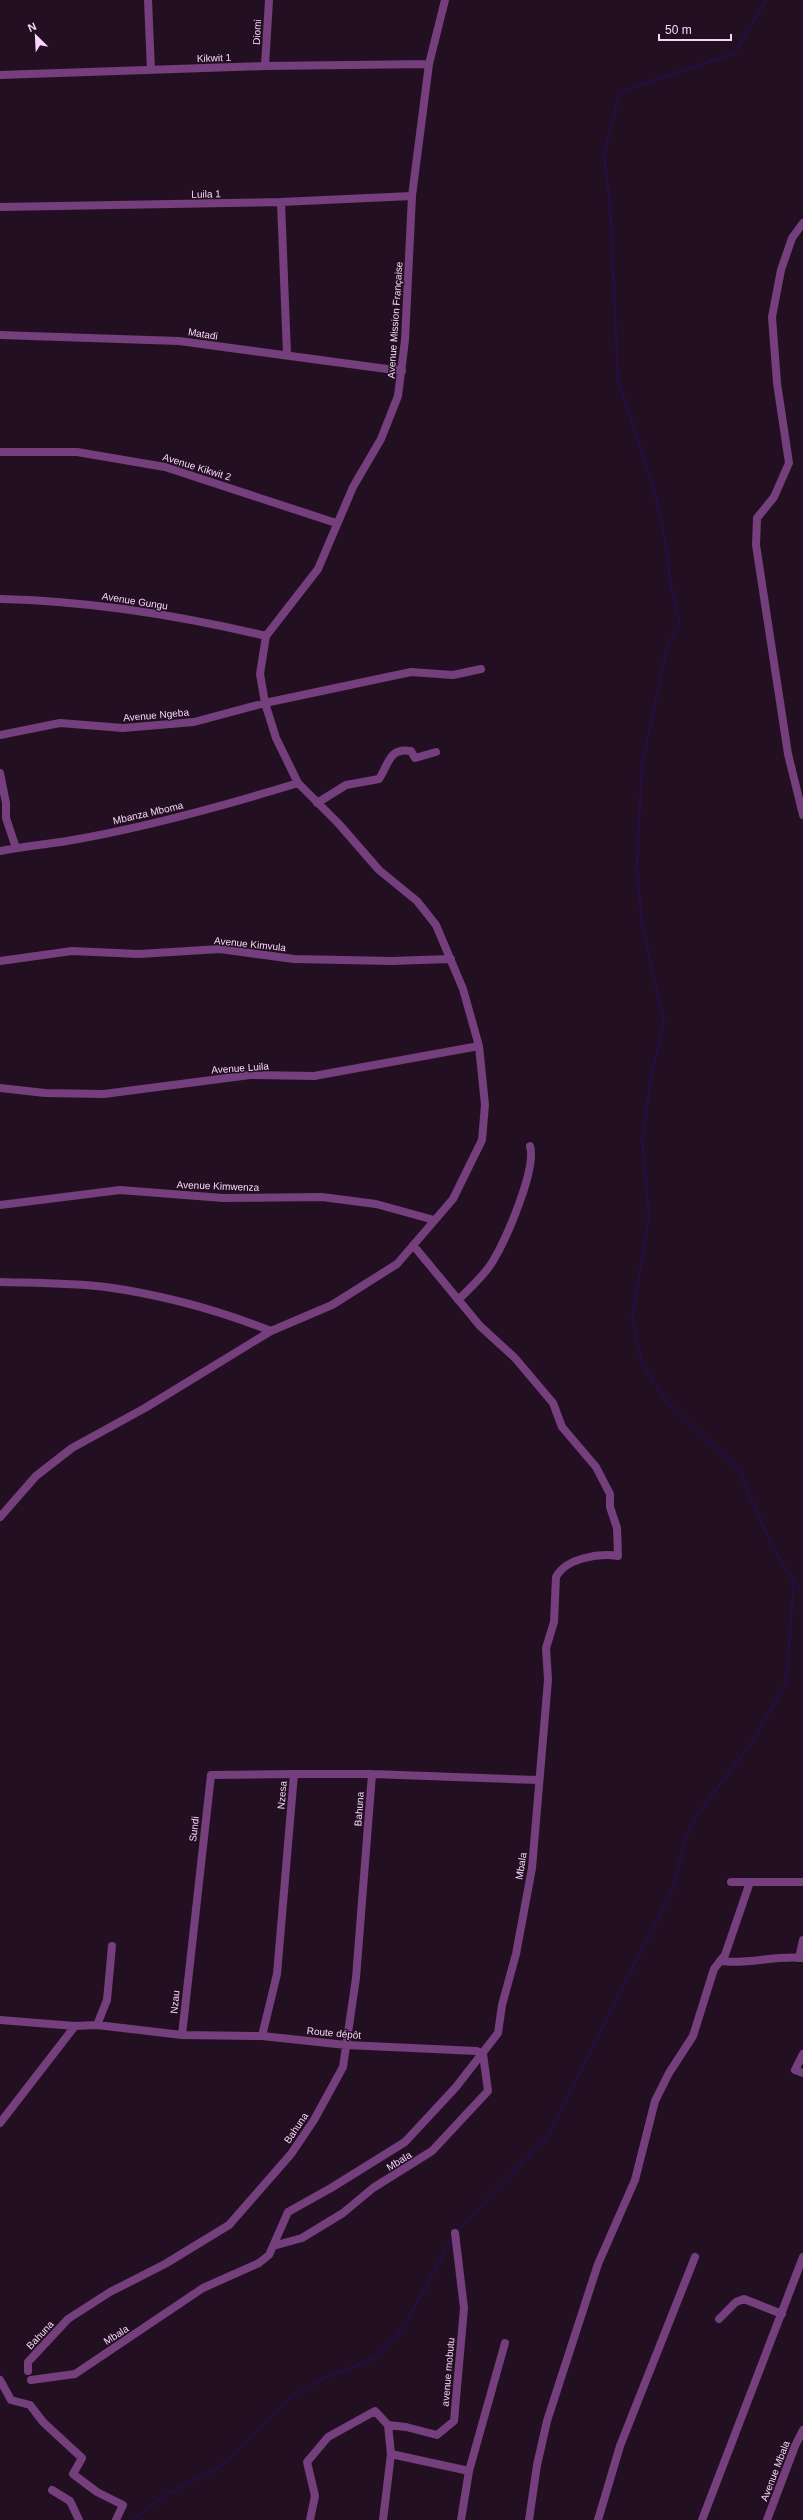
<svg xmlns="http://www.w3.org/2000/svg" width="803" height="2520" viewBox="0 0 803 2520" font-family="Helvetica,sans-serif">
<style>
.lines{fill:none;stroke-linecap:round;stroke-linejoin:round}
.stream{stroke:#230e3c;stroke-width:3}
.minor{stroke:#743f7c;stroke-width:8}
.labels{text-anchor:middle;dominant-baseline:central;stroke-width:3;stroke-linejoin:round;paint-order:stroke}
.street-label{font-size:10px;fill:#f9d5fb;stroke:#221022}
</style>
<rect width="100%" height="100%" fill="#221022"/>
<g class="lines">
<!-- stream -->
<path class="stream" d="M794,1581L803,1591
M133,2520L165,2495L220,2467L290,2398L324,2378L374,2359L402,2330L455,2233L548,2136L673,1888L685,1840L697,1815L753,1741L786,1683L794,1581L772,1546L739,1470L666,1401L642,1363L632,1317L649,1215L642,1139L652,1073L664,1023L642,925L637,868L642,764L668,644L680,623L670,583L668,555L655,493L618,379L610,205L604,154L620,92L734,53L766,0"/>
<!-- minor -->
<path class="minor" d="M148,0L151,70
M265,66L269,0
M0,75L265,66L429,64
M281,202L287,354
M0,207L281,202L412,196
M803,223L792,238L781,270L772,317L777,383L789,463L774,497L757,518L756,545L788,754L803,815
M0,335L179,341L402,371
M0,452H77L165,467L336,523
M0,599C90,601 178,615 266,636
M0,735L60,723L123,728L194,722L265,703L411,672L453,675L481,669
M0,773L6,803V818L16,848
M317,803L346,785L379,779C389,764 389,747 411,751L415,758L436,752
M0,851C20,847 40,845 61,842C141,829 220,807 298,783
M0,961L72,951L139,954L220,949L294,959L392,961L451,959
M0,1088L45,1093L104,1094L250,1075L314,1076L479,1046
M0,1205L120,1190L223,1198L322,1197L376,1204L434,1220
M0,1282C35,1283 72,1283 106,1287C163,1295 218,1310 271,1331
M458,1300C470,1288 484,1276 493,1261C506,1239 537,1169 530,1146
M0,1517L36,1476L72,1448L145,1408L271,1331L332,1305L397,1264L453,1199L482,1140L485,1105L479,1046L463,989L436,925L417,901L379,870L338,823L298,783L276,738L265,703L260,674L266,636L318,569L353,487L381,439L398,396L405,340L412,196L429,64L445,0
M731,1882H803
M799,1958L803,1940
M720,1961C748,1965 774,1955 803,1958
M0,2020L75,2026
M97,2025L107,2000L112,1946
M182,2035L262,2036L346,2045L477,2051L483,2054
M262,2036L277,1974L294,1774H372L538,1780
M803,2054L795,2070L803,2073
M0,2123L75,2026L97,2025L182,2035L211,1775L294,1774
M273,2246L288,2212L331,2188L405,2142L456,2087L498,2033L502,2005L516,1954L532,1868L548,1680L546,1648L554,1622L556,1577C566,1558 599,1553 618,1556L617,1528L610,1507V1494L596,1467L562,1427L553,1403L515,1358L480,1326L413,1245
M719,2319L736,2302L744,2299L782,2314
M28,2371V2362L68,2319L110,2292L165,2264L229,2225L291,2154L314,2120L343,2067L356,1978L372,1774
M0,2380L11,2400L30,2405L43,2422L82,2458L73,2474L97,2492L123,2505L116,2520
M31,2380L75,2374L203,2288L259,2263L269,2255L273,2246L302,2238L343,2213L373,2188L432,2151L488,2091L483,2054
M391,2454L469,2471
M52,2490L70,2501L79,2520
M310,2520L315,2496L307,2462L328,2437L375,2411L388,2425L406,2427L437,2435L454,2421L464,2308L455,2233
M383,2520L391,2454L388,2425
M461,2520L469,2471L505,2343
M529,2520L537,2465L547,2421L598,2264L635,2180L655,2101L669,2073L693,2036L714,1969L725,1955L750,1882
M598,2520L620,2446L695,2257
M702,2520L803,2257
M767,2520L795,2446L803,2430"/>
</g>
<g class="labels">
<!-- street labels -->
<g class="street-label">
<text transform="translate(257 32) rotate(-87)">Diomi</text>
<text transform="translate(214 58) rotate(-2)">Kikwit 1</text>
<text transform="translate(206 194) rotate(-1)">Luila 1</text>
<text transform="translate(395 320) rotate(-86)">Avenue Mission Française</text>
<text transform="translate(203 334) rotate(9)">Matadi</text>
<text transform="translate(197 467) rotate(17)">Avenue Kikwit 2</text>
<text transform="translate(135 601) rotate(9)">Avenue Gungu</text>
<text transform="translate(156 715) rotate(-5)">Avenue Ngeba</text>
<text transform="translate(148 813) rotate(-13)">Mbanza Mboma</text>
<text transform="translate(250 944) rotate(6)">Avenue Kimvula</text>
<text transform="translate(240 1068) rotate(-4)">Avenue Luila</text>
<text transform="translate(218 1186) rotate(2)">Avenue Kimwenza</text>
<text transform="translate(282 1795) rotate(-85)">Nzesa</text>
<text transform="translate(359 1809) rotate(-86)">Bahuna</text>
<text transform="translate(194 1829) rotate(-83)">Sundi</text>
<text transform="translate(521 1866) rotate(-81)">Mbala</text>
<text transform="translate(175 2002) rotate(-84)">Nzau</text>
<text transform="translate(334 2033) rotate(5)">Route dépôt</text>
<text transform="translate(296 2128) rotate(-56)">Bahuna</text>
<text transform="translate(399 2161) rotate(-32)">Mbala</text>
<text transform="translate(40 2335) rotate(-47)">Bahuna</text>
<text transform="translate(116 2335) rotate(-33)">Mbala</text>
<text transform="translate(448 2372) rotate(-85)">avenue mobutu</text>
<text transform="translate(775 2471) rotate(-69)">Avenue Mbala</text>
</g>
</g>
<!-- north arrow -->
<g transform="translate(36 36) rotate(336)" stroke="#221022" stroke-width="3" paint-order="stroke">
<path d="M0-3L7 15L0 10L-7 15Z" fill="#f9d5fb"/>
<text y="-6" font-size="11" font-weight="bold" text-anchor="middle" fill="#f9d5fb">N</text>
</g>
<!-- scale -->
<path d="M659 34v6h72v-6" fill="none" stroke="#f9d5fb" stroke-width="2"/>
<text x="665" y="34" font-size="12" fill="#f9d5fb" stroke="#221022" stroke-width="3" paint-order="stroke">50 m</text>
</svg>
